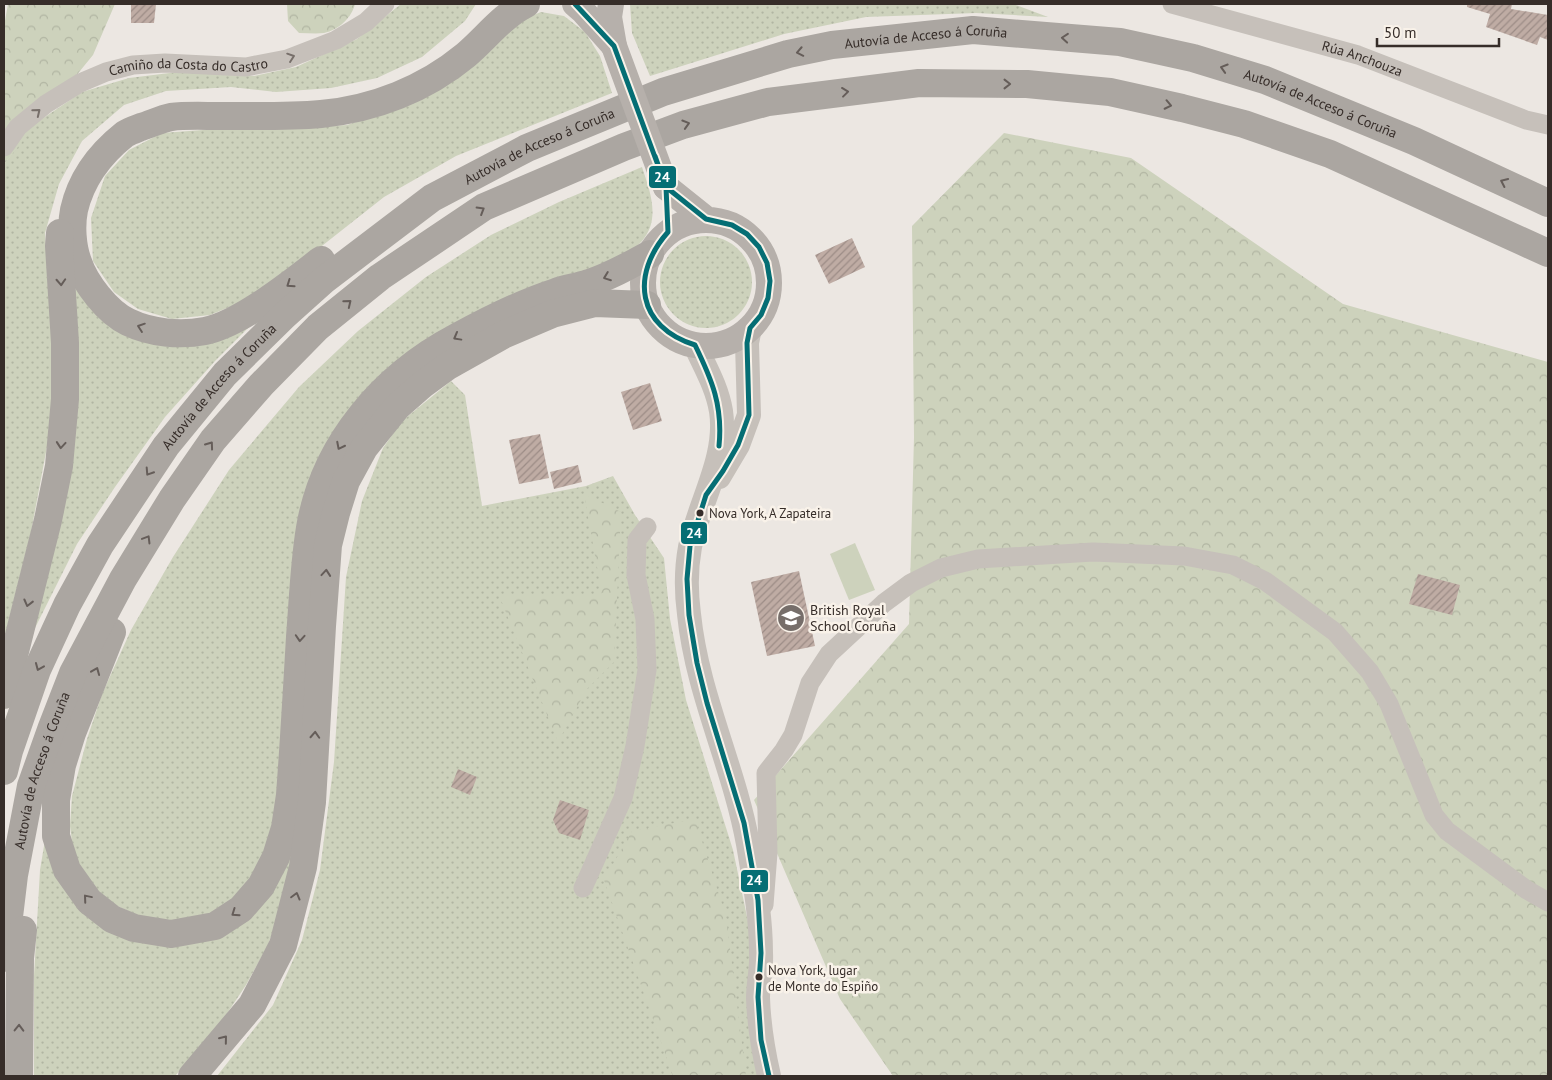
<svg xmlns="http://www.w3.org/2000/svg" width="1552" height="1080" viewBox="0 0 1552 1080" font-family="'PT Sans',sans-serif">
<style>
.grass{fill:url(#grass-dots)}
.forest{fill:url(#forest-crowns)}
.green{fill:#cdd2bc}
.building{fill:url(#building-hatch)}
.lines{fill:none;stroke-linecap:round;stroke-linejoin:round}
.minor{stroke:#c6c0ba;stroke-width:19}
.tertiary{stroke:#c6c0ba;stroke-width:24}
.secondary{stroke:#b6b0ab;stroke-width:26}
.motorway{stroke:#aba6a1;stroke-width:28}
.secondary-bridge{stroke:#b6b0ab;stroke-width:26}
.bus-1-casing{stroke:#f9f2e9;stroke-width:9}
.bus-1{stroke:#056e74;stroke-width:5}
.oneway{stroke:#655d59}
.oneway2{stroke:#776f6a}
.bus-dot{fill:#362d29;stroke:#f9f2e9;stroke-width:2}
.labels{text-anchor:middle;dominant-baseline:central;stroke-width:5;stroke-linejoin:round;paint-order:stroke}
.bus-label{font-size:13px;fill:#362d29;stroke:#f9f2e9;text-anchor:start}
.street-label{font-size:14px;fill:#362d29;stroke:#f9f2e9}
.poi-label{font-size:14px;fill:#362d29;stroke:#f9f2e9;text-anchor:start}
.line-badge{stroke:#f9f2e9;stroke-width:2}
.badge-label{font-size:14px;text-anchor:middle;font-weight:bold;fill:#fff}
</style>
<defs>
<pattern id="grass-dots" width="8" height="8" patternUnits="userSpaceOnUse" patternTransform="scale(1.25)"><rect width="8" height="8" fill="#cdd2bc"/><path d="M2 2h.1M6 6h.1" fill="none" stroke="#b1b5a2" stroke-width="1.8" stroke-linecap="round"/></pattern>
<pattern id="forest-crowns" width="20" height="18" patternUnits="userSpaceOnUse" patternTransform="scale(1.25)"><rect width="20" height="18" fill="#cdd2bc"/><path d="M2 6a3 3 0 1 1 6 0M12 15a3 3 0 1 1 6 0" fill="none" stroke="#b1b5a2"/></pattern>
<pattern id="building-hatch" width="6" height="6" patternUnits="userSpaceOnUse" patternTransform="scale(1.25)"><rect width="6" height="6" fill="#bfaca4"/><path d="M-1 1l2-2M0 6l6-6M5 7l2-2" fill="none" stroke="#9c8c86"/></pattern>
</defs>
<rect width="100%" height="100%" fill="#ece7e2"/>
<!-- grass -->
<path class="grass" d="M401,4H476L465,21L422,57L377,78L331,88L276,92L231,87L166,91L124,105L82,141L59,184L45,233L51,330L52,420L31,532L4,639V164L36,123L82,92L129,78L194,70L254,76L296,67L357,39Z
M630,4H1013L1048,17L976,13L866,17L784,34L650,76L632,33Z
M541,12L564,16L585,32L600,56L612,93L456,156L384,197L261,294L210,315L172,319L138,309L114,292L93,261L91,218L105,176L129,150L162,133L217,129H285L347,125L397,108L516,22Z
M642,167C650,191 661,219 642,241C638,246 632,250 628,255L354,406L277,814L267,851L252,880L231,903L204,917L173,923L144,918L115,905L91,885L79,867L73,849L70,826L72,796L87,739L102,694L131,630L173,557L229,470L299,387L358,331L426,277L491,235L559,202Z
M660 282a46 46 0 1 1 92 0a46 46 0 1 1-92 0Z
M67,265L120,329L256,320L215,361L165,417L115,487L77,544L27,644Z
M451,381L465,395L482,506L586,486L613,476L635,515L664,558L670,619L686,700L733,850L750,931L759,1076H217L273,1005L302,940L320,870L334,762L346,577L362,501L383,448L402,421Z
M47,828L73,899L189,943L292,841L291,870L284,899L268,945L246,985L216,1030L175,1076H34V976L40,870Z"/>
<!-- forest -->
<path class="forest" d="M8,4H115L93,55L4,164V26Z
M287,4H355C352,17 339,30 324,33C316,34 307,33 299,33L288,21Z
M1004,133L1131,158L1343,304L1548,362V1076H893L840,999L754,800L909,624L914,437L912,226Z
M584,494L621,512L614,662L587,689L558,742L499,595H602Z
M695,819L726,917L746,1076H673L604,880L632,831Z"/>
<!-- green -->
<path class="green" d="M855,543L875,590L849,600L830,554Z"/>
<!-- building -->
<path class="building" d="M131,4H156L154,23H131Z
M1467,4H1512L1511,9L1548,15V40L1540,37L1537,45L1486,27L1490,14L1467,7Z
M852,238L865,267L829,284L815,255Z
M650,383L662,421L633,430L621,392Z
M540,434L549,478L519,484L509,440Z
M578,465L582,482L554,489L550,472Z
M799,571L815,646L767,656L751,582Z
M1418,574L1460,585L1452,615L1409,604Z
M458,769L477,777L470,795L451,787Z
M560,800L589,810L580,840L559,833L553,820Z"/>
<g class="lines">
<!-- minor -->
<g class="minor">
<path id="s1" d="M1172,4L1358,55L1526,120L1548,125"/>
<path id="s2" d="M4,147L18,127L46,104L80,83L106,72L133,65L165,63L246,67L287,59L336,40L366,22L385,4"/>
<path d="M583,888L623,798L635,746L647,670L645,619L636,575L637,540L647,527"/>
<path d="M764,905L768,853L766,773L784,750L793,735L810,683L829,654L884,603L911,583L941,568L978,559L1093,552L1184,556L1233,565L1265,581L1335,632L1370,672L1389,704L1434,815L1447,831L1527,890L1548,902"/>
</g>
<!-- tertiary -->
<path class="tertiary" d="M695,345C705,367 717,387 721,411C728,458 699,502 690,547C686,569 686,592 689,614C697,694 734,766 748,844C754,880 761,916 761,953C762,968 758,983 758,998C759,1025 763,1050 769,1076
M719,477L738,445L749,415L747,343L750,328"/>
<!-- secondary -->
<path class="secondary" d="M575,4L583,11L614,46
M611,4L609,17L614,46
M666,187L706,219
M643 283a63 63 0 1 1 126 0a63 63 0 1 1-126 0Z"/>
<!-- motorway -->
<g class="motorway">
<path d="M321,260C293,282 240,324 205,331C180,336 151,333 128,322C107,312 85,283 78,262C72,246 71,225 74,210C81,179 101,153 125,134C130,131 136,129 141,127C151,124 161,119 171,117C186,115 204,116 219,116C253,116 287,117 321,114C374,109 425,89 466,55C486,38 502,16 526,4"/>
<path d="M112,632L72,733L62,765L56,800V836L67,870L89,901L112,919L134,928L171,934L215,926L241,909L261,886L276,857L285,828L290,795C294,742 297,689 300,637C303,600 304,564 310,528C324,444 383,376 457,337C488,320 522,303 556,292C567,288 578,287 589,283C611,276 630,265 650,254"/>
<path d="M4,695L48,520L59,466L65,399V343L59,246L60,233"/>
<path id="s3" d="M4,771L9,751L37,670L67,605L100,545L166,446L225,374L285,315L324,280L432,198L527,148L663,92L788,54L832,45L973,30L1120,42L1193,58L1265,80L1414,141L1548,203"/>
<path id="s4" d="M4,958L14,875L31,786L52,727L73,673L123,579L172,499L213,440L261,385L318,327L380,277L484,207L624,147L683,125L768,102L919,83L1027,84L1110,92L1182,108L1244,124L1330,154L1548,253"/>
<path d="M19,1076L20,958L23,930"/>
<path d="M192,1076L252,1005L283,945L303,867L312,802L322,626L328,545L336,513L346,481L364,448L397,407L422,385L448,366L505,334L552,314L595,303L647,305"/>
</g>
<!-- secondary-bridge -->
<path class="secondary-bridge" d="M614,46L666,187"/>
<!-- bus-1 casing -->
<g class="bus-1-casing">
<path id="bus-1" d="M575,4L614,46L666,187L706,219L732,225L747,234L759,247L767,263L770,281L768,298L761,315L750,328L747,343L749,415L738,445L723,471L706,495L690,546L687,579L689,615L697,663L707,703L744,823L758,900L761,953L758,997L761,1040L769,1076
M655,156L666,187L668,232C630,275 637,327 695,345C712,380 723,406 719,446"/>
</g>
<!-- bus-1 -->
<use href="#bus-1" class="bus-1"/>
</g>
<!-- one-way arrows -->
<defs><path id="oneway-chevron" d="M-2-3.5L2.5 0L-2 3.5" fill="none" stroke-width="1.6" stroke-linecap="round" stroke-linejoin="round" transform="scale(1.25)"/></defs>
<g class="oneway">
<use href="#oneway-chevron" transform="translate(1065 38) rotate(-175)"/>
<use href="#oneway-chevron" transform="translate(800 52) rotate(169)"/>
<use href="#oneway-chevron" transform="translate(1224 68) rotate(-163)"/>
<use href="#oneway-chevron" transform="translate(1007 84)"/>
<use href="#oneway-chevron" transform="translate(845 92) rotate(-7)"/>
<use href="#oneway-chevron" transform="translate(1168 105) rotate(12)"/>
<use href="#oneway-chevron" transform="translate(686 124) rotate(-17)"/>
<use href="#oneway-chevron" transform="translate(1504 182) rotate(-155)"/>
<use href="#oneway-chevron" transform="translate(481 210) rotate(-31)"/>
<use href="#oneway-chevron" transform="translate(607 277) rotate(159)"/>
<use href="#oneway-chevron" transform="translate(61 282) rotate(87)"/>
<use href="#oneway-chevron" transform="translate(290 284) rotate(145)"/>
<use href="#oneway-chevron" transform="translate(348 303) rotate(-39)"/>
<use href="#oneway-chevron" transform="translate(141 327) rotate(-161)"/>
<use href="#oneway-chevron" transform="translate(457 337) rotate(151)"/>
<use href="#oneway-chevron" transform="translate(61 445) rotate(95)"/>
<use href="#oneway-chevron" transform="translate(210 445) rotate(-54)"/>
<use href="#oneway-chevron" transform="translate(340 446) rotate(117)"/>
<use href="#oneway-chevron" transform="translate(149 472) rotate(123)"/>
<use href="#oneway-chevron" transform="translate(147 539) rotate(-59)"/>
<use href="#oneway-chevron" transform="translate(326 573) rotate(-85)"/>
<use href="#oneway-chevron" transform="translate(28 603) rotate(104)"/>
<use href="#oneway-chevron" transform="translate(300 638) rotate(94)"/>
<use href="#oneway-chevron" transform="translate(39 667) rotate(113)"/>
<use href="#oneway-chevron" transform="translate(96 671) rotate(-68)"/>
<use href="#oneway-chevron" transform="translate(315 735) rotate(-87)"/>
<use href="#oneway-chevron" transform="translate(296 896) rotate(-75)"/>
<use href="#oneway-chevron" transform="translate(87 898) rotate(-130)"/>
<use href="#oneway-chevron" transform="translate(235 913) rotate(145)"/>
<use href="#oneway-chevron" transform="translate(19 1028) rotate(-89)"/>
<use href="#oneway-chevron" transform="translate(224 1039) rotate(-51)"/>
</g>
<g class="oneway2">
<use href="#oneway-chevron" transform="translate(291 57) rotate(-19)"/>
<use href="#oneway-chevron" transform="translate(37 112) rotate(-39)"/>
</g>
<!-- icons -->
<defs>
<g id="school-disc" transform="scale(1.4375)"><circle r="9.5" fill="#766e6a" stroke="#f9f2e9"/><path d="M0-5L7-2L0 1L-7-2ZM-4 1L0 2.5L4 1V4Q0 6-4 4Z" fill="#fff"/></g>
</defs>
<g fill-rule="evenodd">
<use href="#school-disc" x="791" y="618"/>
</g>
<!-- markers -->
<g class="bus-dot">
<circle cx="700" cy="513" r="4.5"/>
<circle cx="759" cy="977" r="4.5"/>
</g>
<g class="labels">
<!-- bus labels -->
<g class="bus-label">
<text x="709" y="513">Nova York, A Zapateira</text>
<text x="768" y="970">Nova York, lugar<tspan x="768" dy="16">de Monte do Espiño</tspan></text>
</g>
<!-- street labels -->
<g class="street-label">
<text stroke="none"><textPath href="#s3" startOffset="1255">Autovía de Acceso á Coruña</textPath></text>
<text stroke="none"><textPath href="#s1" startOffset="198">Rúa Anchouza</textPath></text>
<text stroke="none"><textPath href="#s2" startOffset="212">Camiño da Costa do Castro</textPath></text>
<text stroke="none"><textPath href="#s3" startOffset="1660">Autovía de Acceso á Coruña</textPath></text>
<text stroke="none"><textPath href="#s3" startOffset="850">Autovía de Acceso á Coruña</textPath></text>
<text stroke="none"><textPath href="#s3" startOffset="445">Autovía de Acceso á Coruña</textPath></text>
<text stroke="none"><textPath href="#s4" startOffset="192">Autovía de Acceso á Coruña</textPath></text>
</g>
<!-- poi labels -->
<g class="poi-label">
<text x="810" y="610">British Royal<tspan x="810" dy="16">School Coruña</tspan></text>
</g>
</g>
<g class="line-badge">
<rect x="648" y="165" width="29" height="24" rx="5" fill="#056e74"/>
<rect x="680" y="521" width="28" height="24" rx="5" fill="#056e74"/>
<rect x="740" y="869" width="29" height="24" rx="5" fill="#056e74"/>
</g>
<g class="badge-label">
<text x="662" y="182">24</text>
<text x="694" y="538">24</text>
<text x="754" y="885">24</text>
</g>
<!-- border -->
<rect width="1552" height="1080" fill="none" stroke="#362d29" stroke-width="10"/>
<!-- scale -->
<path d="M1377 38v8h122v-8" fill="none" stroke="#362d29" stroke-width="2.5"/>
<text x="1384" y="38" font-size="15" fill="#362d29" stroke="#f9f2e9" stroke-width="4" paint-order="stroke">50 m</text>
</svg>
